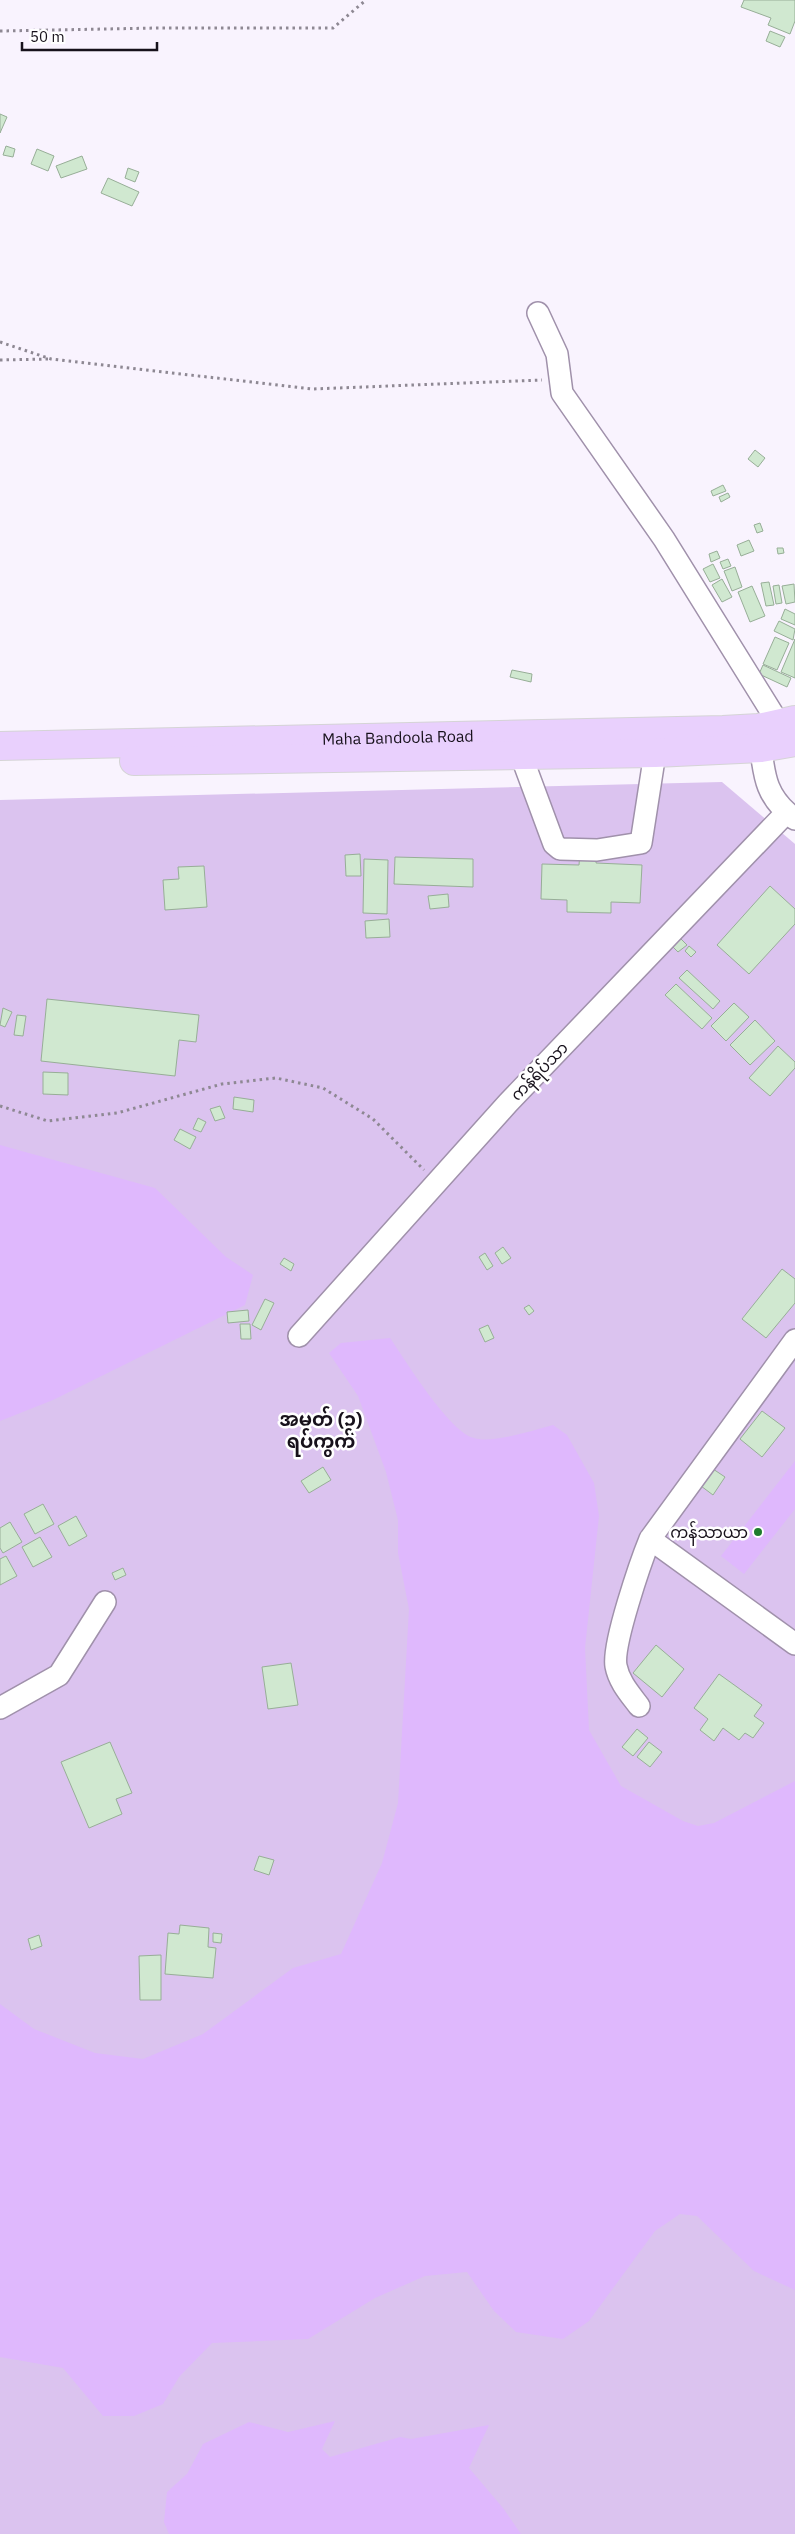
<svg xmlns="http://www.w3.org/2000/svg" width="795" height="2534" viewBox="0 0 795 2534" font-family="'IBM Plex Sans','Noto Sans Myanmar',sans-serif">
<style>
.green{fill:#dbc3ef}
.water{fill:#dfb8fd}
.building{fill:#d0e8d0;stroke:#97ae97}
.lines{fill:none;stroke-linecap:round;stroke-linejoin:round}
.minor-casing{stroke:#a091ab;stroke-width:24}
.major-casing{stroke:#d5d4d6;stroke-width:30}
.path{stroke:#8e8893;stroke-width:3;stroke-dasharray:2.5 4;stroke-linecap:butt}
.minor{stroke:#fff;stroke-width:21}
.major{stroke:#e9d0fd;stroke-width:28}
.poi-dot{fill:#1e7c2d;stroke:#fff;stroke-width:2}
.labels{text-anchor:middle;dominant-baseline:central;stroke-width:5;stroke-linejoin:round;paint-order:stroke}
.street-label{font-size:16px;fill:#17111b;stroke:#fff}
.poi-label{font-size:16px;fill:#17111b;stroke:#fff;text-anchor:end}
.quarter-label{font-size:19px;font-weight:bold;fill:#17111b;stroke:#fff}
</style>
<rect width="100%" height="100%" fill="#f9f3fe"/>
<!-- green -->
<path class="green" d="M722,782L795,844V2534H0V800Z"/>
<!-- water -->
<path class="water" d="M0,1145L155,1188L226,1257L253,1275L245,1305L53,1400L0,1421Z
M390,1338C406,1361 449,1432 474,1438C492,1444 534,1430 553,1425L567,1435L594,1483L599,1516L585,1648L589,1730L621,1786L683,1821L698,1826L714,1823L795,1781V2290L754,2271L697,2216L680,2214L655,2231L589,2321L563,2339L516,2332L494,2311L467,2272L425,2276L375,2298L308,2339L212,2343L179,2377L163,2404L134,2416H103L63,2368L0,2357V2004L34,2029L95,2053L143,2059L203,2034L293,1968L341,1954L382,1863L398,1803L409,1609L398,1553V1520L386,1472L358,1396L329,1353L341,1343Z
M795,1461V1509L744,1574L721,1556Z
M335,2421L322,2449L330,2457L400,2437L411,2439L489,2425L469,2468L503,2508L521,2534H169L164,2522L167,2492L187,2474L203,2444L249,2422L288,2432Z"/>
<!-- building -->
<path class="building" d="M744,0H795V21L790,34L768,25L771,18L741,7Z
M770,31L785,37L780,47L766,41Z
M0,114L7,117L0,133Z
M6,146L15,149L13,157L3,155Z
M37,149L54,156L48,171L31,164Z
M82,156L87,169L61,178L56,166Z
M128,168L139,172L135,182L125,178Z
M108,178L139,192L132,206L101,193Z
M755,450L765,458L758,467L748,459Z
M723,485L726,491L713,496L711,491Z
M728,493L730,497L721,502L719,497Z
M760,523L763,531L757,533L754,525Z
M749,540L754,551L741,556L737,545Z
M777,548H783L784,553L778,554Z
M717,551L720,558L711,562L709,554Z
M728,559L731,566L723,569L720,562Z
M713,564L720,578L710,582L703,569Z
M735,567L742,587L732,591L724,571Z
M722,579L732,597L722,602L712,585Z
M769,582L774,605L766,606L761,583Z
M794,584L795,602L786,604L782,586Z
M779,585L782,603L776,604L773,586Z
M752,586L765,616L750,622L738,592Z
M785,609L795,614V625L781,619Z
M779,621L795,629L793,640L774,631Z
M775,637L789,643L777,670L763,664Z
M795,639V678L781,672Z
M763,665L791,678L787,687L759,674Z
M512,670L532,674L531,682L510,677Z
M580,851H597L596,863L642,865L640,903L611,902V913L567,912V900L541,899L542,864L579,865Z
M360,854L361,876H346L345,855Z
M395,857L473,859V887L394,884Z
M364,859L388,860L387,914L363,913Z
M204,866L207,907L165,910L163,880L179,879L178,867Z
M770,886L795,909V924L749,974L717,945Z
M448,894L449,907L430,909L428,896Z
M389,919L390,937L366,938L365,921Z
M680,938L687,945L678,952L671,945Z
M689,946L696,952L691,957L685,951Z
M687,970L720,1001L713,1009L679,978Z
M676,984L712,1018L702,1029L665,995Z
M47,999L199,1015L196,1042L179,1040L175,1076L41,1061Z
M734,1003L749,1017L726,1041L711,1026Z
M3,1008L12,1012L5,1027L0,1025Z
M17,1015L26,1016L23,1036L14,1035Z
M755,1020L775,1041L750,1065L730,1045Z
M778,1046L795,1062V1068L770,1096L749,1078Z
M43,1072L68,1073V1095L43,1094Z
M234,1097L254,1100L253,1112L233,1109Z
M220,1106L225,1118L215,1121L210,1109Z
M198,1118L206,1122L201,1132L193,1129Z
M180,1129L196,1137L190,1149L174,1140Z
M503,1247L511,1258L502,1264L495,1253Z
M485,1253L493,1266L487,1270L479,1257Z
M284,1258L294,1264L291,1271L280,1264Z
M782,1269L795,1279V1303L766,1338L742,1319Z
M265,1299L274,1303L261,1330L252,1325Z
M529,1305L534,1311L529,1315L524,1308Z
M248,1310L249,1321L228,1323L227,1312Z
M240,1324H250L251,1339H241Z
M488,1325L494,1338L485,1342L479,1329Z
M762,1411L785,1428L762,1457L740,1439Z
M323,1467L331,1480L309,1493L301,1481Z
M713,1469L725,1477L713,1495L701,1486Z
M43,1504L54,1524L35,1534L24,1514Z
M76,1516L87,1536L69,1546L58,1526Z
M10,1522L22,1542L3,1553L0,1548V1528Z
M40,1537L52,1557L33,1567L22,1547Z
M6,1556L17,1576L0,1585V1559Z
M123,1568L126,1575L115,1580L112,1573Z
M656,1645L684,1669L662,1697L633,1673Z
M291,1663L298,1705L268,1709L262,1667Z
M719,1674L762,1705L754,1716L764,1723L753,1738L745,1733L739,1740L723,1728L714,1741L700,1730L708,1719L694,1708Z
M637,1729L648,1738L633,1756L622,1747Z
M110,1742L132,1793L116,1799L122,1814L89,1828L61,1762Z
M649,1742L662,1752L650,1767L637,1757Z
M259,1856L274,1860L269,1875L254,1870Z
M180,1925L209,1928L208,1947L216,1948L213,1978L165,1974L168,1933L179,1934Z
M213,1933L222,1934L221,1943L213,1942Z
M39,1935L42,1946L31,1950L28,1939Z
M161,1955V2000H140L139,1956Z"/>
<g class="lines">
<!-- minor casing -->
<g class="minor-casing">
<path id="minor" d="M538,313L557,354L562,393L664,539L779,724L783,737
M759,734C764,770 762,795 795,819
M521,755L554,844L560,849L597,850L641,843L655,753
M299,1336L508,1103L786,813
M795,1340L650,1539L795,1644
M639,1706C630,1694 619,1682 616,1666C612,1645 641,1561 650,1539
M0,1708L59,1675L105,1602"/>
</g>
<!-- major casing -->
<g class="major-casing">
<g id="major">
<path id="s1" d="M0,746L723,730L759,728L795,720"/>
<path d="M134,761L655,753L761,748L795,742"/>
</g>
</g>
<!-- path -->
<path class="path" d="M0,31L157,28H333L366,0
M0,342L51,359L312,389L542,380
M0,360L48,359
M0,1106L48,1121L117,1113L222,1084L276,1078L323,1088L373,1119L424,1170"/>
<!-- minor -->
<use href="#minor" class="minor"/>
<!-- major -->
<use href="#major" class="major"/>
</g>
<!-- markers -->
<circle class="poi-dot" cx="758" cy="1532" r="5"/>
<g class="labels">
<!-- street labels -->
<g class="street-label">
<text stroke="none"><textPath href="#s1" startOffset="398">Maha Bandoola Road</textPath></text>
<text transform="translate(539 1071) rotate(-46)">ကန်ရိပ်သာ</text>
</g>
<!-- poi labels -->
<g class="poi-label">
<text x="748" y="1532">ကန်သာယာ</text>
</g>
<!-- quarter labels -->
<g class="quarter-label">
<text x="321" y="1419">အမှတ် (၃)<tspan x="321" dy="22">ရပ်ကွက်</tspan></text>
</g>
</g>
<!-- scale -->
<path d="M22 42v8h135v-8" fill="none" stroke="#17111b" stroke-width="2.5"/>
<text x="30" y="42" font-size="15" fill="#17111b" stroke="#ffffff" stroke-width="4" paint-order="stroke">50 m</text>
</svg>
